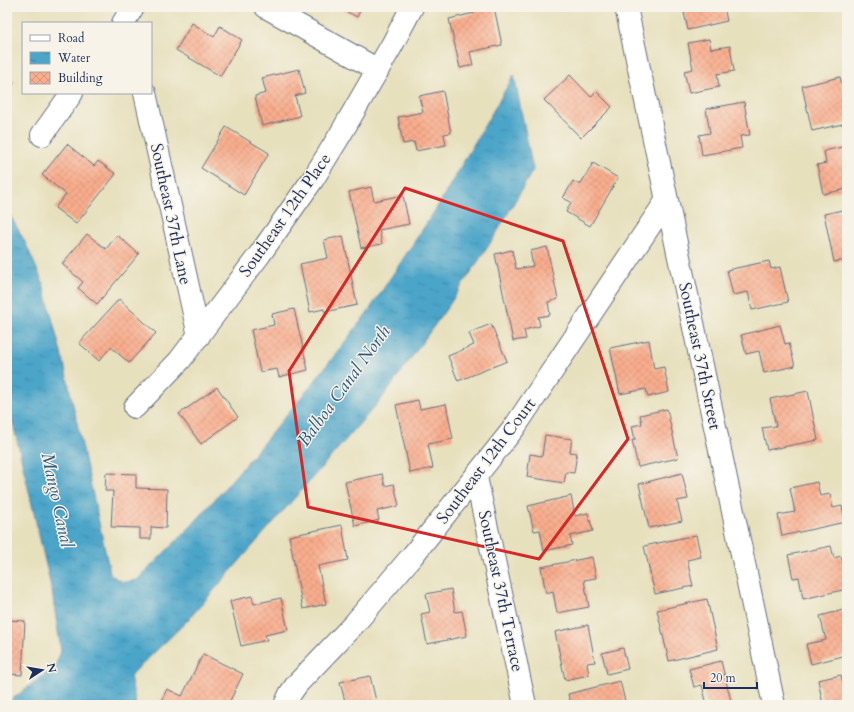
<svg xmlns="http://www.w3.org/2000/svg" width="854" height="712" viewBox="0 0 854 712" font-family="Cardo,serif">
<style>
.water{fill:url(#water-ripples);stroke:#336a94}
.building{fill:url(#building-cross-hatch)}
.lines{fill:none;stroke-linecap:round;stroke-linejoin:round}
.minor-casing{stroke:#626d7f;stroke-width:24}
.minor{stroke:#fff;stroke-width:22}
.marked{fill:none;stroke:#d62828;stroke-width:3;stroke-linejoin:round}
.labels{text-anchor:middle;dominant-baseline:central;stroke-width:3;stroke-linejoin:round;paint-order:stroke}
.street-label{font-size:17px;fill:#1b2f5e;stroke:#f7f3e8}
.water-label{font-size:18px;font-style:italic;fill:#2c5883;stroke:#f7f3e8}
</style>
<defs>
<pattern id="water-ripples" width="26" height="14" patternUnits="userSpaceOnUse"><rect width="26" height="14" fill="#4ba5c9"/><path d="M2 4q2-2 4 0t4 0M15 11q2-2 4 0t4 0" fill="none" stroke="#3e87a6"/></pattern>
<pattern id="building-cross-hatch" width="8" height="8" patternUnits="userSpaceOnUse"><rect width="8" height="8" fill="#f9ad8d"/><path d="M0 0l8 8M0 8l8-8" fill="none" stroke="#d5957c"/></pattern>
</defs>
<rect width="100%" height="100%" fill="#f7f3e8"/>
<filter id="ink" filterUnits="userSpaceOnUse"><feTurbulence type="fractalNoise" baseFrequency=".025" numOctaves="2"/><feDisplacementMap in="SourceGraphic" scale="8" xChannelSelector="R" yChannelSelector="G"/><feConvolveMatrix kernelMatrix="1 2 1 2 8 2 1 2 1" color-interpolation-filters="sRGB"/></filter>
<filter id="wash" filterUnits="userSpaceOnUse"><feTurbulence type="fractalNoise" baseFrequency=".012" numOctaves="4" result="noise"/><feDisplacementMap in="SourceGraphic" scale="16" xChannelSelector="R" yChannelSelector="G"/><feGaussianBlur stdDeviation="0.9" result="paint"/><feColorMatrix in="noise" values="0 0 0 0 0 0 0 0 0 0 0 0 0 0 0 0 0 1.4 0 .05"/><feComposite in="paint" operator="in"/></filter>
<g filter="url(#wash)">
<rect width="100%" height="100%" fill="#e7e0bd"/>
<!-- water -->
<path class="water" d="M514,75L533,170L493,239L449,305L383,397L187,621L130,676L136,705H7V703L55,667L61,651L52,591L7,397V210L25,242L43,283L65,368L110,573C120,583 124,583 137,580L194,523L244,466L314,382L368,312L436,209Z"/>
<g id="blocks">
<!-- building -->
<path class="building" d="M338,7H362L357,17Z
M472,7H494L502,45L470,52L473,65L460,68L449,19L474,13Z
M671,7H724L727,21L688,30L683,8L672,10Z
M192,23L214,37L220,26L242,40L220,76L176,50Z
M709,39L711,49L730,46L734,71L717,74L719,87L689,93L684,71L693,69L688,43Z
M299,69L305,93L295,96L300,116L262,126L255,96L266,93L262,78Z
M570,75L591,97L596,91L612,107L581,138L544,100Z
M7,77L14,82L7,92Z
M840,77L845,97L847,96V123L812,131L802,86Z
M443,91L451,133L444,134L446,145L416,151L414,142L403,144L398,117L423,112L419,96Z
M744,102L750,135L740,136L742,148L702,155L699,135L710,133L706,109Z
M226,127L269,153L244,195L201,168Z
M67,144L94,166L98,161L116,174L76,224L55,208L66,194L42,175Z
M847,146V189L823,194L817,165L826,163L824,151Z
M593,163L618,178L590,226L566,212L571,202L563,198L573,181L580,185Z
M371,187L374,201L403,195L409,224L379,230L382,244L361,248L349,192Z
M847,209V260L834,262L824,214Z
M87,234L106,249L117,235L139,254L97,304L78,288L83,282L62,264Z
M343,236L357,305L325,312L324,309L310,312L300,264L328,258L324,240Z
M547,247L558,299L548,302L550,315L538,317L540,326L524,330L526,339L513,341L495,254L512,250L516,269L533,266L530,251Z
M769,261L771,269L780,267L788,302L752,310L748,292L733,295L727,270Z
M119,299L156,333L129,363L111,347L99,361L79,343Z
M294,309L308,370L279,377L277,369L260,372L251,330L274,325L272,314Z
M491,324L507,361L458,381L448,356L474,345L469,333Z
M780,325L785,344L789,343L795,366L764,373L759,351L746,354L741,335Z
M649,340L654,369L664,367L669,392L648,397L646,389L620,394L610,348Z
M217,387L238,417L201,444L179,414Z
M808,391L818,440L767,450L762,428L776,426L770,399Z
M418,400L420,409L446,404L453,439L428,444L433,468L410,473L396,405Z
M667,409L678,458L638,467L632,440H635L632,426L642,424L640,415Z
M545,435L572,439L570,452L577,453L574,473L566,472L564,483L527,477L530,454L542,456Z
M106,473L136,474V488L167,489L166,528L151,527V539H140V528L111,527L113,491H105Z
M682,473L688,499L677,501L682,521L649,528L639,484Z
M382,474L385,486L394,484L399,506L377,511L379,520L355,526L345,482Z
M817,482L820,496L830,494L833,508L842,506L845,522L782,536L778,515L795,512L790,488Z
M571,496L575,516L588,513L593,531L570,536L572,545L544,551L540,530L534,531L528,506Z
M342,525L348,560L318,566L326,604L303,609L289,536Z
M696,535L701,557L687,560L693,586L655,594L644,546Z
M831,546L834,558L841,556L847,582V589L803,599L799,577L793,578L788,555Z
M592,557L596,578L584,580L589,607L557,613L553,591L546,593L541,567Z
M451,589L455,612L462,611L467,636L427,644L421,614L430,612L426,594Z
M252,596L254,604L281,598L288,630L265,635L267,640L241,646L230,601Z
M707,599L718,649L669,661L657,610Z
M847,609V655L811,664L806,644L826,640L820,616Z
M7,620L25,621L22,675L7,674Z
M588,625L595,662L587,663L589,675L565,680L555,632Z
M623,648L628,669L607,674L602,653Z
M203,654L243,674L228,705H159L167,689L182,696Z
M721,661L732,705H707L702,685L694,687L689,669Z
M841,675L844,686L847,685V705H823L818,680Z
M370,676L377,705H346L340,682Z
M620,681L626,705H571L568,694Z"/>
</g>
</g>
<g filter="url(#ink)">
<use href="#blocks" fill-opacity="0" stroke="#626d7f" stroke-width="1"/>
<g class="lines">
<!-- minor casing -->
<g class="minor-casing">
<path id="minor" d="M266,7L378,70
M626,7L774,705
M123,23L133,7
M145,93L199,336
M42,135L72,93
M135,407L180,360L260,254L313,179L340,135L392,45L412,7
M476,477L525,705
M285,705L290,694L297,684L356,622L413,555L514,428L667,200"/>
</g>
<!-- minor -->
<use href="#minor" class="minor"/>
</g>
</g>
<!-- marked area -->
<path class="marked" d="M405,188L563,241L628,439L539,559L308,507L289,371Z"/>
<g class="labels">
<!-- street labels -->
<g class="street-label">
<text transform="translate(171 214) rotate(78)">Southeast 37th Lane</text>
<text transform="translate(285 215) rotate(-55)">Southeast 12th Place</text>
<text transform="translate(700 356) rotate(78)">Southeast 37th Street</text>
<text transform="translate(486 461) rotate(-53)">Southeast 12th Court</text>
<text transform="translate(501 591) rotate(78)">Southeast 37th Terrace</text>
</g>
<!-- water labels -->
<g class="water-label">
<text transform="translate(344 386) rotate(-54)">Balboa Canal North</text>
<text transform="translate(57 500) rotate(78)">Mango Canal</text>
</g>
</g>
<!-- margin -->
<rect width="854" height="712" fill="none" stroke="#f7f3e8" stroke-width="24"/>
<!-- legend -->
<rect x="22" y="22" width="130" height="72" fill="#f7f3e8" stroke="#9fa5b1"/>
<rect x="30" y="35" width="20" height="6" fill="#ffffff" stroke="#9fa5b1"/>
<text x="58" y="42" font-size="12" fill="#1b2f5e">Road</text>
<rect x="30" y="52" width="20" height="12" fill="url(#water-ripples)" stroke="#9fa5b1"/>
<text x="58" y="62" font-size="12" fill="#1b2f5e">Water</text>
<rect x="30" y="72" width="20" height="12" fill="url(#building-cross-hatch)" stroke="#9fa5b1"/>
<text x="58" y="82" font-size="12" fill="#1b2f5e">Building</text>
<!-- north arrow -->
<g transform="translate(42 670) rotate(78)" stroke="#f7f3e8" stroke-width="3" paint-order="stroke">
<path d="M0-3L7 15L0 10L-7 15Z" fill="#1b2f5e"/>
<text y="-6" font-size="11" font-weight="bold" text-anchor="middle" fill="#1b2f5e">N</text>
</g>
<!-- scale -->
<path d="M704 682v6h53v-6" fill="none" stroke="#1b2f5e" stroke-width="2"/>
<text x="710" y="682" font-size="12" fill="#1b2f5e" stroke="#f7f3e8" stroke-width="3" paint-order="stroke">20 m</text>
</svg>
